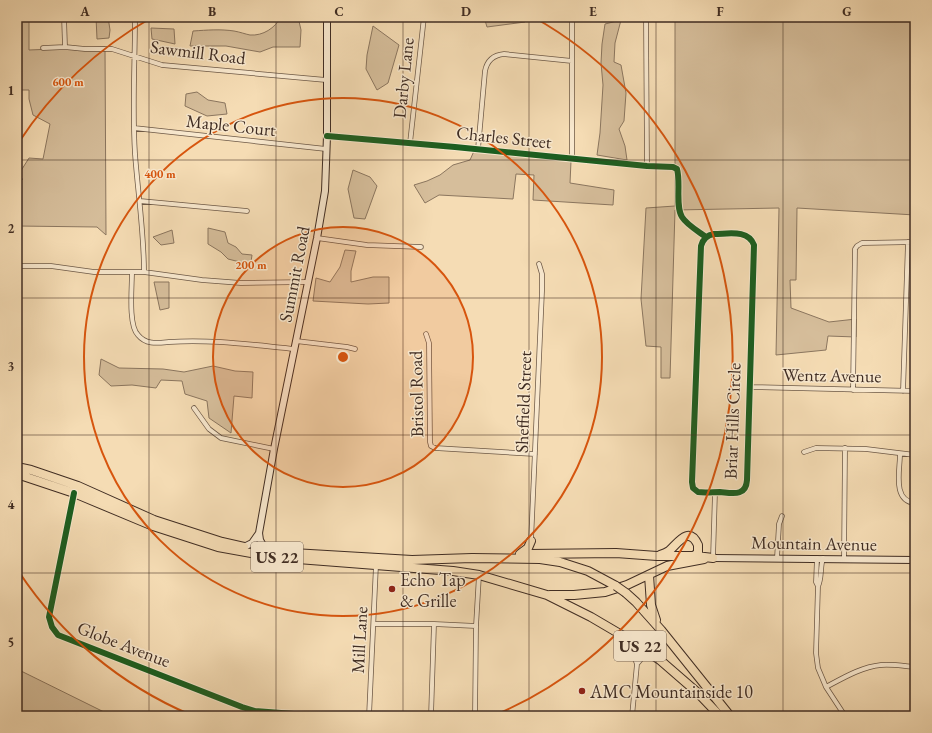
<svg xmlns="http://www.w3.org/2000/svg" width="932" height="733" viewBox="0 0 932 733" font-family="'EB Garamond',serif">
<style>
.green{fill:#d6be9b;stroke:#8b765f}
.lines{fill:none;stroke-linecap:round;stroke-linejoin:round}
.street-casing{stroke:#6d5947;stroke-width:5.5}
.secondary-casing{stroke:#402d23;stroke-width:8}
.highway-casing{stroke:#402d23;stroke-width:10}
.street{stroke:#f8e8ce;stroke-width:4}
.secondary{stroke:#f8e8ce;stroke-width:6}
.highway{stroke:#f5dcb4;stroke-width:8}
.highway-bridge-casing{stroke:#402d23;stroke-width:10;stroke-linecap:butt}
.highway-bridge{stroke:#f5dcb4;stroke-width:8}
.cycleway-casing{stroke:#f8e8ce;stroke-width:8}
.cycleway{stroke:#1b5e20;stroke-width:6}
.grid{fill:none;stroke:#402d23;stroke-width:1;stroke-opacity:0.55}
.ring{fill:none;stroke:#d7550e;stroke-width:2}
.poi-dot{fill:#8f2418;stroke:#f8e8ce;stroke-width:1.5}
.labels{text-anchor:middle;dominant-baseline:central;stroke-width:3;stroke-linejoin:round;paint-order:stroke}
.shield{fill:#f8e8ce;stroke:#776556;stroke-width:1}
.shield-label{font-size:17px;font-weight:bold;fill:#402d23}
.street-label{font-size:18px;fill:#402d23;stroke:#f8e8ce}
.poi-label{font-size:18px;fill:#402d23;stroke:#f8e8ce;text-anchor:start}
.centre{fill:#d7550e;stroke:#f8e8ce;stroke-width:2}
.ring-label{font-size:12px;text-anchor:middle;font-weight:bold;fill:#d7550e;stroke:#f8e8ce;stroke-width:3;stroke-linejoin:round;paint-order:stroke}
.neatline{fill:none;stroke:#402d23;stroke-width:1.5}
.grid-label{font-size:13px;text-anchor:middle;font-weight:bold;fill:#402d23}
</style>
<rect width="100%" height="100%" fill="#f5dcb4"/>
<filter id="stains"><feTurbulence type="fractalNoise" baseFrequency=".005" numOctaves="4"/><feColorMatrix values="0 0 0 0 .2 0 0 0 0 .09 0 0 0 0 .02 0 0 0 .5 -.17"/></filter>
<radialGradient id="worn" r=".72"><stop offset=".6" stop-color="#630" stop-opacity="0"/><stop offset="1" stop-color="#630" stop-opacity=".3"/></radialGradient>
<!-- green -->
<path class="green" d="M17,17H29V50L105,47L106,235L97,227L17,226V185L23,179L17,177L29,158L43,159L50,124L33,115L29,99V90H17Z
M96,17H108L110,30L109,38L97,39Z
M281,17H298L301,30L300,47H273L260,52L226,46H190L193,31C207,30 221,29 234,31C240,32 245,34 250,35C263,36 275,28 281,17Z
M484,17H528L525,22L487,27Z
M675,17H915V215L797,208L796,280H790L791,308L829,322L856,319V337L828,336L826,350L776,355L779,208L675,210L670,378H661V347L646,346L641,299L646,208L675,206Z
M621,20L615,43L614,62L621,65L626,93L624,121L619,129L625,146L627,160L597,155L600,133L603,85L601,63L602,44L605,24Z
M373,26L399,45L388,83L377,90L366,69L367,55Z
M151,28L174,29L175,44L152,39Z
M197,92L208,100L225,103L227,114L207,116L185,106L186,94Z
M474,151L571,161L570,183L614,190L613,205L533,200L534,175L516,174L513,199L439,195L425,203L414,185L427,181L440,175L453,165L470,160Z
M353,170L370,177L377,186L365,219L354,218L348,189Z
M208,228L225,232L228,243L236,247L242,254L252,255L251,262H240L228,259L221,252L208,244Z
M172,230L174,243L161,245L153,237Z
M345,250L356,251L351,271V282L373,277H389V303L368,304L313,301L316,278L330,282L340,267Z
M154,282H169V308L160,310Z
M101,359L119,368L163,369L184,372L213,366L235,371L253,372L252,398L234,396L231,433L209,418L207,401L185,394L182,381L161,380L156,388L132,385L111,386L99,375Z
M17,669L102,711L111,716H17Z"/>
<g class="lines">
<!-- street casing -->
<g class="street-casing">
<path id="street" d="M64,17L65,47
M135,17C135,62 132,108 135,154C138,194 144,232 144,272
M572,17V158
M646,17L647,166
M43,48L65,47L85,49H112L162,65L326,80
M134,128L326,149
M327,136L455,147L647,166L673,167L677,169C681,183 675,206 682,217C687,225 698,231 706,237
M410,143L424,17
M478,149L485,71C487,61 493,55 504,54L572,61
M140,201L247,211
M714,234C728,234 748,229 754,245L747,480C746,497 732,493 720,492C713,492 705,493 698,492L693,488L692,482L701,246C703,239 707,235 714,234Z
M317,238L367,245L421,247
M17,266H51L94,272H144L202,280L241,283L307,282
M132,272C132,287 128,325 138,335C146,345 158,343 169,342C211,339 253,345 295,349
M426,334L429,343L430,442L431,446L435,448L535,454
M296,341L347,347L355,349
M749,387L915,391
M853,390L855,249L857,246L862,243L915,242
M903,391L908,242
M194,408L209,429L221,438L274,449
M804,452L816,448L866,449L915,455
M900,454C900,470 892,501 915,503
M74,493L49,617L52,627L58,635L242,707L255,711L320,716
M531,541L542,291V274L539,264
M713,558L715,492
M777,558L779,524L782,516
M817,558L816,582L818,586L816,653L818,668L826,687L845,716
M844,558L845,448
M818,586C822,579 820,567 823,558
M374,624H434L476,626
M628,640L637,664L632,716
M637,664L648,651
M826,687C843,678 861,667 881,665C892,664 904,666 915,667
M369,716L376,565
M431,716L434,624
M475,716L476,626L479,575
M886,716L899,714L915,716"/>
</g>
<!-- secondary casing -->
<g class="secondary-casing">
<path id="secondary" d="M244,547L252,543L259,533
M266,551L260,540L259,533L274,449L317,238L325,191L327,136V17
M713,558L915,560"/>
</g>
<!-- highway casing -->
<g class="highway-casing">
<path id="highway" d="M17,467L31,470L78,486L154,520L222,542L244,547
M17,474L74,493L153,526L218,547L272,557L453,571L479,575L547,595L591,617L625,637L660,660L698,693L720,716
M293,553L412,560L472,558L540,559L560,562L588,571L616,586
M520,554L528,548L531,541
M529,554L616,553L657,556H696L713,558
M660,555C663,554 666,553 669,551C678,543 689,525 698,545V553L692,557
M649,575L651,605L656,620
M626,593L636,602L661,630L730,716
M550,595H574L605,592L627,585L667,566L704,559"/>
</g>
<!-- street -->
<use href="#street" class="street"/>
<!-- secondary -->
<use href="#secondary" class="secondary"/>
<!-- highway -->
<use href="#highway" class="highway"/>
<!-- highway-bridge casing -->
<g class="highway-bridge-casing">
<path id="highway-bridge" d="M616,586L626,593"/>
</g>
<!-- highway-bridge -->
<use href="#highway-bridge" class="highway-bridge"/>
<!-- cycleway casing -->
<g class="cycleway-casing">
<path id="cycleway" d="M327,136L455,147L647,166L673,167L677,169C681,183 675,206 682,217C687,225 698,231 706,237
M714,234C728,234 748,229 754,245L747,480C746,497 732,493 720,492C713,492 705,493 698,492L693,488L692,482L701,246C703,239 707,235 714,234Z
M74,493L49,617L52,627L58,635L242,707L255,711L320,716"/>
</g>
<!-- cycleway -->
<use href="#cycleway" class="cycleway"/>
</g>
<!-- grid -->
<path class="grid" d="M149,17V716M276,17V716M403,17V716M529,17V716M656,17V716M783,17V716M17,160H915M17,298H915M17,435H915M17,573H915"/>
<!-- distance rings -->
<circle cx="343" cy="357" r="130" fill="#d7550e" fill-opacity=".12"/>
<g class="ring">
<circle cx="343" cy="357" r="130"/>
<circle cx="343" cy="357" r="259"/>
<path d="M191 715A389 389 0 0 1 19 572M19 142A389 389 0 0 1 151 18M535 18A389 389 0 0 1 495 715"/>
</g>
<!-- markers -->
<g class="poi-dot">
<circle cx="392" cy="589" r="4"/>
<circle cx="582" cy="691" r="4"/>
</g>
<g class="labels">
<!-- shield labels -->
<g class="shield">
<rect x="251" y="542" width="52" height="30" rx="3"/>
<rect x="614" y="631" width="52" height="30" rx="3"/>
</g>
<g class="shield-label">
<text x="277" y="557">US 22</text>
<text x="640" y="646">US 22</text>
</g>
<!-- street labels -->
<g class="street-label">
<text transform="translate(198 52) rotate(7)">Sawmill Road</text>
<text transform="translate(403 78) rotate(-84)">Darby Lane</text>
<text transform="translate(231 125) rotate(6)">Maple Court</text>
<text transform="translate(504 137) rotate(6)">Charles Street</text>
<text transform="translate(294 274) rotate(-79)">Summit Road</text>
<text transform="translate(832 375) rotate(1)">Wentz Avenue</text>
<text transform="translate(416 394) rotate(-91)">Bristol Road</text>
<text transform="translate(523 402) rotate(-88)">Sheffield Street</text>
<text transform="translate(732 421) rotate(-88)">Briar Hills Circle</text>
<text transform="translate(814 543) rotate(1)">Mountain Avenue</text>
<text transform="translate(359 640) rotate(-87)">Mill Lane</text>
<text transform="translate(124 644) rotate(21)">Globe Avenue</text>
</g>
<!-- poi labels -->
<g class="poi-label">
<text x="400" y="579">Echo Tap<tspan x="400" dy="21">&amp; Grille</tspan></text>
<text x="590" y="691">AMC Mountainside 10</text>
</g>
</g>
<circle cx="343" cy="357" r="6" class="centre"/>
<g class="ring-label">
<text x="68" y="86">600 m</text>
<text x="160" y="178">400 m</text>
<text x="251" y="269">200 m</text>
</g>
<!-- margin -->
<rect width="932" height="733" fill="none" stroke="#f5dcb4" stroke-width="44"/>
<rect x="22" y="22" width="888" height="689" class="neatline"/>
<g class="grid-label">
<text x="85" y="16">A</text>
<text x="212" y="16">B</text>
<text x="339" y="16">C</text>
<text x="466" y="16">D</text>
<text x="593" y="16">E</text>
<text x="720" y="16">F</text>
<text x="847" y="16">G</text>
<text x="11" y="95">1</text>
<text x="11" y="233">2</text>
<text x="11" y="371">3</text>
<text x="11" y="509">4</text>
<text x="11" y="647">5</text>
</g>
<rect width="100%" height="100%" filter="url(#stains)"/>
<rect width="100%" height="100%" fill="url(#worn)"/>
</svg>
